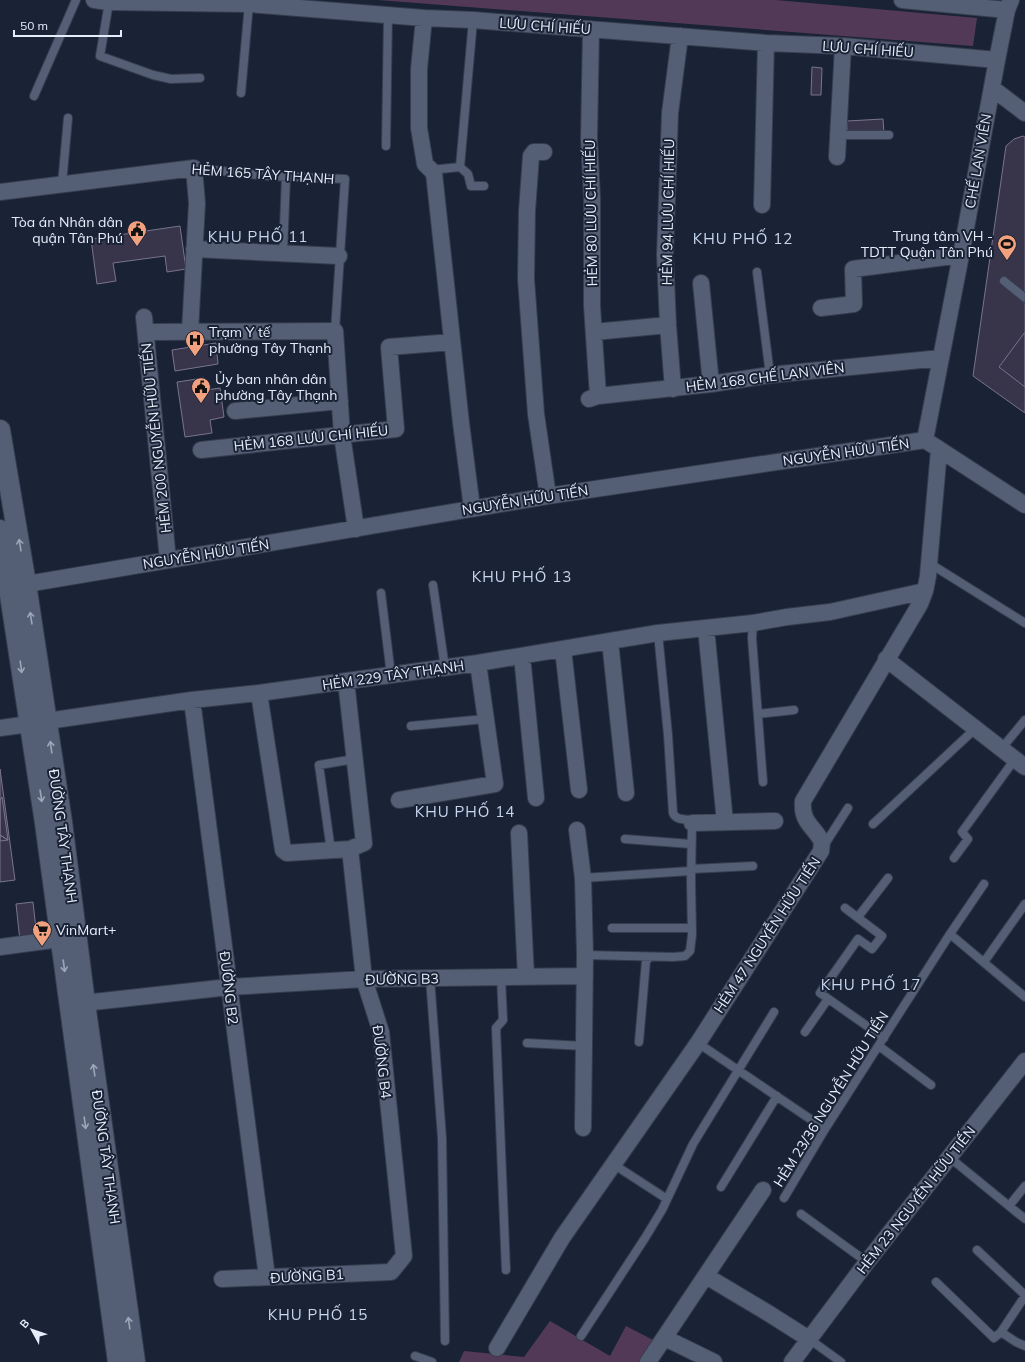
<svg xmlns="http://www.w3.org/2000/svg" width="1025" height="1362" viewBox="0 0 1025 1362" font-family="Mulish,sans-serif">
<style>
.green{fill:#523957}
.building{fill:#38344a;stroke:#78748d}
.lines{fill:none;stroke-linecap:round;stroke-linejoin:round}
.service-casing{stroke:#363d4e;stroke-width:10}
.minor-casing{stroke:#363d4e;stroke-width:18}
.tertiary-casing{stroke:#363d4e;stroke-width:22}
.service{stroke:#545f76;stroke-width:8}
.minor{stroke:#545f76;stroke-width:16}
.tertiary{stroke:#545f76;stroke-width:20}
.oneway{stroke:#9da6b8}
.labels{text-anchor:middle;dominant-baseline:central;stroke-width:4;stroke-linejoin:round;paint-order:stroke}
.street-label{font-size:14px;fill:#e6edfa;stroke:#1a2336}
.poi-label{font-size:14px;fill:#e6edfa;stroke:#1a2336;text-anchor:start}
.neighbourhood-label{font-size:15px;letter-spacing:1px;fill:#c8d6f0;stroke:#1a2336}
</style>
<rect width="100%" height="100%" fill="#1a2336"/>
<!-- green -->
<path class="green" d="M378,0H776L977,18L973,46Z
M550,1321L610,1356L626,1326L657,1342L644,1362H459L464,1351L524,1357Z"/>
<!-- building -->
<path class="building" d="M812,67L822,68L821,95H811Z
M883,119L884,134L848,136L847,121Z
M1023,136L1025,137V413L973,376L1006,146L1014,139Z
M180,226L186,269L167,272L165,256L113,263L116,281L97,284L91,239Z
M1025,332V387L999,367Z
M216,343L218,364L175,371L172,350Z
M204,378L206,390L220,388L224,417L210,420L212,433L185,437L177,382Z
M0,769L15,880L0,882Z
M2,797L8,840L0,835V800Z
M0,835L8,840L0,841Z
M33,902L37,939L20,941L16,904Z"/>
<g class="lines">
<!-- service casing -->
<g class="service-casing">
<path id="service" d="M109,2L100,56L153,75L171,79L200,78
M241,93L249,4
M34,96L76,0
M838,135H889
M386,146L388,14
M460,167L468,174L471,186H484
M194,168L269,176L345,179L335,331
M431,170L460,167L473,20
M62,184L68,118
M283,253L286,177
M757,272L770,375
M1004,281L1025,298
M929,563L1025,623
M433,585L445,668
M381,593L391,675
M753,623L752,638L763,782
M758,714L794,710
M411,726L485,719
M1002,748L1025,720
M873,824L976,728
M625,839L691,844
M823,847L848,808
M331,851L319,765L355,759
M954,858L968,839L962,832L1015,759
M691,869L753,866
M583,878L690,871
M845,908L882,936L872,949L858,939L820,993L884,1038
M858,917L888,878
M612,928H692
M950,934L1025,997
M585,955L673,957L685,956L690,951L692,935L691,882L692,823L689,820C683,819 676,820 673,813L668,735L658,633
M984,962L1025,904
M501,977L503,1020L496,1028L506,1270
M430,978L442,1138L445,1341
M805,1032L828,999
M639,1042L646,961L650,957
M527,1043L584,1046
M698,1043L825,1129
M879,1046L931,1085
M949,1157L1025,1219
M613,1164L667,1199
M721,1187L777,1096
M784,1198L825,1129L950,934L984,884
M1009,1206L1025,1186
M801,1214L867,1262
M977,1250L1025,1295
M936,1282L994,1338L1001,1332L1016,1342L1025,1346
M1001,1332L1025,1296
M581,1336L645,1238L662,1210L693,1144L774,1012
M809,1339L841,1362
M415,1356L432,1362"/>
</g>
<!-- minor casing -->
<g class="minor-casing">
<path id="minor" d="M94,0L109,2L249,4L424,18L473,20L766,43L843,46L997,60
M902,0L1007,10
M424,18L419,69V128L425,164L434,173L461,423L472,508
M591,29L589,139L592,198V306L598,396
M992,88L1025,113
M544,152H534L531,156L527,211L526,279L536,414L548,496
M837,157L843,46
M0,192L194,168L197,203L190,332
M762,205L766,43
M194,249L339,256
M701,283L711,384
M821,308L854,304L853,269L961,255
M144,317L168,560
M146,332L335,331L342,435L356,529
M594,332L668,325
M673,389L668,325L665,255L670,113L680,36
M589,399L598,396L711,384L770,375L941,358
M235,411L340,401
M925,440L961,255L997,60L1007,10L1011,0
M201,450L396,429L389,347L452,342
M15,586L548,496L925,440L1025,505
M706,628L725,822
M610,641L626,793
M563,649L579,790
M522,656L536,798
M886,659L1025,767
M259,693L283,850L287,853L350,849L364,843L346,681
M192,700L267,1277
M47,721L192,700L259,693L478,663L658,633L753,623L787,617L830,612L925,591
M0,728L29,724
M399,800L495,784L478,663
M692,823L775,821
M577,830L583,878L585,955L583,1128
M519,833L526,977
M0,947L60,939
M75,1004L229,987L364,979L585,976
M706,1276L768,1313L809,1339
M222,1279L391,1272L404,1256L381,1032L364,979L350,849
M665,1338L714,1362
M497,1348L562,1238L698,1043L821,851L822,842C814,826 801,823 803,801L920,604L925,591L928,576L939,450
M648,1362L763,1190
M792,1362L867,1262L1025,1061"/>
</g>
<!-- tertiary casing -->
<g class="tertiary-casing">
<path id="tertiary" d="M0,430L26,584L62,822L85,1003L135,1362
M0,530L45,823L118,1362"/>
</g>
<!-- service -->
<use href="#service" class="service"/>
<!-- minor -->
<use href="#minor" class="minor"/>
<!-- tertiary -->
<use href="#tertiary" class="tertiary"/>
</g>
<!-- one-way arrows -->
<defs><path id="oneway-shaft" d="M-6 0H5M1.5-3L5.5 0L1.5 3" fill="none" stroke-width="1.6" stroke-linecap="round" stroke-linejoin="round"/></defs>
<g class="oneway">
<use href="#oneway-shaft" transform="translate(20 545) rotate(-99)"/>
<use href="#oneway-shaft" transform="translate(31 618) rotate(-99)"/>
<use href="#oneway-shaft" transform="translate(21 667) rotate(82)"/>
<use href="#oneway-shaft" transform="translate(51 747) rotate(-98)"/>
<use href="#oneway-shaft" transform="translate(41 796) rotate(81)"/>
<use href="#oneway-shaft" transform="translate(64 966) rotate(82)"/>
<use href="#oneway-shaft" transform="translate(94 1070) rotate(-98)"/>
<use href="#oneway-shaft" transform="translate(85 1123) rotate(82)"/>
<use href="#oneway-shaft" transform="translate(129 1323) rotate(-98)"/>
</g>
<!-- icons -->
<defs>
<g id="civic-pin" transform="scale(1)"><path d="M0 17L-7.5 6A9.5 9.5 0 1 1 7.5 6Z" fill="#f1a17d" stroke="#1a2336"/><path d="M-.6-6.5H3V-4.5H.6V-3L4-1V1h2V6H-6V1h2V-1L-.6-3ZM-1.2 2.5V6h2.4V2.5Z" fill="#111"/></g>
<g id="stadium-pin" transform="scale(1)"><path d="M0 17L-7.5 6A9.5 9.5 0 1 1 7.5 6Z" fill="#f1a17d" stroke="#1a2336"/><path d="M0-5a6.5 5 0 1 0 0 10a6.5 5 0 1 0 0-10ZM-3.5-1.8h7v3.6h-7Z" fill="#111"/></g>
<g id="hospital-pin" transform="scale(1)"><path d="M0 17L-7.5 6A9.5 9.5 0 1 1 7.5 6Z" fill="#f1a17d" stroke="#1a2336"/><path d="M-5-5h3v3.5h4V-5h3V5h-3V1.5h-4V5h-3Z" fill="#111"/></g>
<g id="supermarket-pin" transform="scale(1)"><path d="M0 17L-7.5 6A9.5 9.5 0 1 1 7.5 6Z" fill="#f1a17d" stroke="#1a2336"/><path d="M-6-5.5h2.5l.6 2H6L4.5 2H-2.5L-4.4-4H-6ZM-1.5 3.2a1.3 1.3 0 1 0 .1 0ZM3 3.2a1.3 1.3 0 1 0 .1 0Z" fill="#111"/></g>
</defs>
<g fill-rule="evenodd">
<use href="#civic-pin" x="137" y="230"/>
<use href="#stadium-pin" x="1007" y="244"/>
<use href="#hospital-pin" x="195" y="340"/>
<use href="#civic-pin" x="201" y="387"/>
<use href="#supermarket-pin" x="42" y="930"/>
</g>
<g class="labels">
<!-- street labels -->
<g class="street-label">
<text transform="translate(545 26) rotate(4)">LƯU CHÍ HIẾU</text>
<text transform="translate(868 49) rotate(4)">LƯU CHÍ HIẾU</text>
<text transform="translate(978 161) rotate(-80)">CHẾ LAN VIÊN</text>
<text transform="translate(263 174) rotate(4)">HẺM 165 TÂY THẠNH</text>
<text transform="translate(668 212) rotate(-89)">HẺM 94 LƯU CHÍ HIẾU</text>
<text transform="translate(591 213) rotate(-91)">HẺM 80 LƯU CHÍ HIẾU</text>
<text transform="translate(765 377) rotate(-7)">HẺM 168 CHẾ LAN VIÊN</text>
<text transform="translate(156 438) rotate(-96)">HẺM 200 NGUYỄN HỮU TIẾN</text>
<text transform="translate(311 438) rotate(-6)">HẺM 168 LƯU CHÍ HIẾU</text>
<text transform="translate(846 452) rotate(-8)">NGUYỄN HỮU TIẾN</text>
<text transform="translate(525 500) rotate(-9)">NGUYỄN HỮU TIẾN</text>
<text transform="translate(206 554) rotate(-9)">NGUYỄN HỮU TIẾN</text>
<text transform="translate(393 675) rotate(-8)">HẺM 229 TÂY THẠNH</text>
<text transform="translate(63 836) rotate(82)">ĐƯỜNG TÂY THẠNH</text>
<text transform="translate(767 935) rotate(-57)">HẺM 47 NGUYỄN HỮU TIẾN</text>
<text transform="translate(402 979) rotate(-1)">ĐƯỜNG B3</text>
<text transform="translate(229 988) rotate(83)">ĐƯỜNG B2</text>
<text transform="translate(382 1062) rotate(83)">ĐƯỜNG B4</text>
<text transform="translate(831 1099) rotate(-58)">HẺM 23/36 NGUYỄN HỮU TIẾN</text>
<text transform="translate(106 1157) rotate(82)">ĐƯỜNG TÂY THẠNH</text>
<text transform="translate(916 1200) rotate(-52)">HẺM 23 NGUYỄN HỮU TIẾN</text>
<text transform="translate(307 1276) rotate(-3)">ĐƯỜNG B1</text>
</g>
<!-- poi labels -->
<g class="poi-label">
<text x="123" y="222" text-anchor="end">Tòa án Nhân dân<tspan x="123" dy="16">quận Tân Phú</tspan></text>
<text x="993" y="236" text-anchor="end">Trung tâm VH -<tspan x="993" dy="16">TDTT Quận Tân Phú</tspan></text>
<text x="209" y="332">Trạm Y tế<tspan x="209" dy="16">phường Tây Thạnh</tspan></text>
<text x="215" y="379">Ủy ban nhân dân<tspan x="215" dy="16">phường Tây Thạnh</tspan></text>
<text x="56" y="930">VinMart+</text>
</g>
<!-- neighbourhood labels -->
<g class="neighbourhood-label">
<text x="258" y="236">KHU PHỐ 11</text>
<text x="743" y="238">KHU PHỐ 12</text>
<text x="522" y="576">KHU PHỐ 13</text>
<text x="465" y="811">KHU PHỐ 14</text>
<text x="871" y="984">KHU PHỐ 17</text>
<text x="318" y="1314">KHU PHỐ 15</text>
</g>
</g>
<!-- north arrow -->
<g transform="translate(32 1330) rotate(310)" stroke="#1a2336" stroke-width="3" paint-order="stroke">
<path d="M0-3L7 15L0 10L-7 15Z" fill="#e6edfa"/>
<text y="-6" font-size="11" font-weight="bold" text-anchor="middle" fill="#e6edfa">B</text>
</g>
<!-- scale -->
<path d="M14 30v6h107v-6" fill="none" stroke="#e6edfa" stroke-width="2"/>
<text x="20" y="30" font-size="12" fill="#e6edfa" stroke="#1a2336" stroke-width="3" paint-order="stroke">50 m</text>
</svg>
